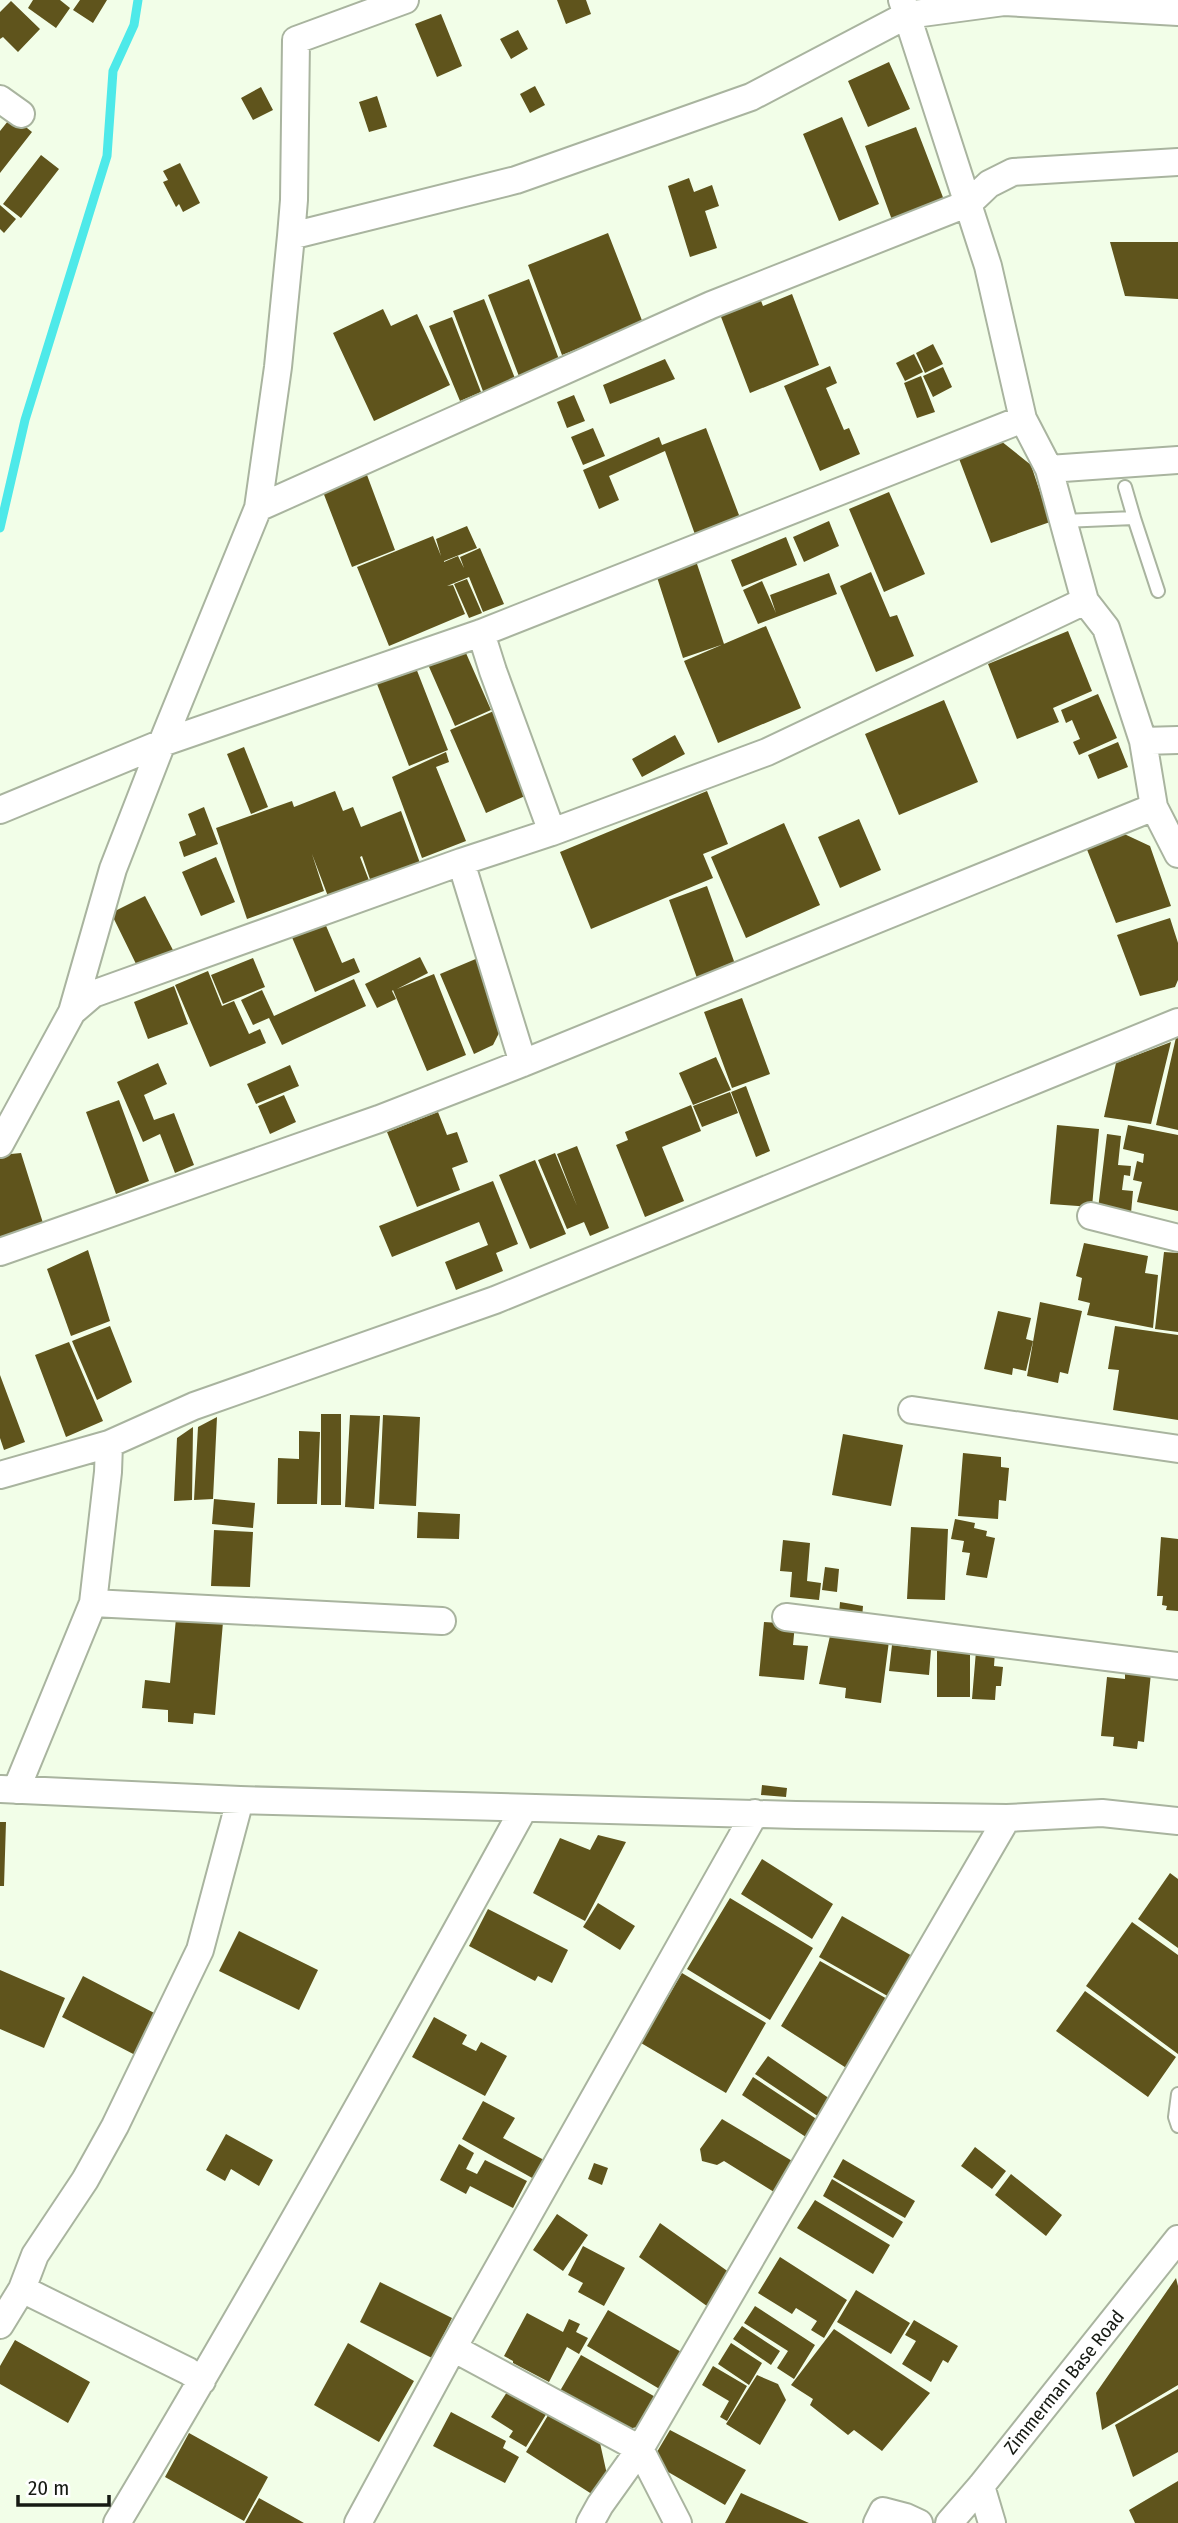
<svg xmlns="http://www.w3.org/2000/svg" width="1178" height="2523" viewBox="0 0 1178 2523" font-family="'Fira Sans Condensed',sans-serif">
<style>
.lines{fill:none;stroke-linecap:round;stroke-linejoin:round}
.stream{stroke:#4ee9e9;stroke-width:9}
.building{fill:#5f541c}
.lane-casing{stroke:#a9b49f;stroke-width:16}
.street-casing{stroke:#a9b49f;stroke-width:30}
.lane{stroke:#fff;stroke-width:12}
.street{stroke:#fff;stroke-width:26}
.labels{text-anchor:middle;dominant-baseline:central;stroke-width:7;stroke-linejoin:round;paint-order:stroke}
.street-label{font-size:19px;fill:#161a13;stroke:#fff}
</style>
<rect width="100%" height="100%" fill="#f2fee8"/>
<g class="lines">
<!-- stream -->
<path class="stream" d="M0,528L25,420L107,156L113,71L134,25L138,0"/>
</g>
<!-- building -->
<path class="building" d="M33,0H60L70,8L56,28L28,8Z
M80,0H107L93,23L73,10Z
M557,0H586L591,14L566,24Z
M11,1L40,29L18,52L3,37L0,39V12Z
M441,14L462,66L437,77L415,24Z
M518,30L528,49L511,59L500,39Z
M889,62L910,109L868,127L848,81Z
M535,86L545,105L530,113L520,94Z
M261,87L273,110L253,120L241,98Z
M377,96L387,127L369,132L359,102Z
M12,116L32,132L0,173V131Z
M842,117L879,204L839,221L803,134Z
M916,127L944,200L892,220L865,146Z
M41,155L59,169L21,218L3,204Z
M180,163L200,203L183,212L179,204L176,207L163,182L168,180L163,171Z
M689,178L694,192L712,185L719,206L705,211L717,248L690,257L668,186Z
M0,205L16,219L4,233L0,229Z
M608,233L643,323L562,355L528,265Z
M1110,242H1178V299L1125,296Z
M529,279L560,362L520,379L488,295Z
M758,293L763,306L792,294L819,365L750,393L718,309Z
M484,299L516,381L484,394L453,311Z
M383,309L391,326L417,314L450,385L374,421L333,333Z
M452,317L481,392L460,401L429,326Z
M933,344L943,364L925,373L916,353Z
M914,354L923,372L905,381L896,363Z
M665,359L675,379L610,404L603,385Z
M830,366L837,383L826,388L844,430L849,428L860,454L820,471L784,386Z
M943,367L952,387L933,397L923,376Z
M921,376L935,412L917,418L904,383Z
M574,395L585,421L567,428L557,402Z
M593,428L605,456L583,465L571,437Z
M706,428L742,523L697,540L665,451L609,476L619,500L599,509L583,470L659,437L662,445Z
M1001,441L1031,465L1050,522L991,543L958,456Z
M367,475L395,550L352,567L323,492Z
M889,492L925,574L884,592L849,509Z
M829,521L839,546L804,562L793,537Z
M467,526L477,548L444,561V562L458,556L464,568L460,557L480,548L504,604L483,612L469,577L447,586L453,585L465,614L389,646L357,567L433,536L441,556L436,539Z
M786,537L797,565L742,587L731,560Z
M695,558L724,644L683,658L655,571Z
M871,572L890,617L897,615L914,656L876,672L840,586Z
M829,573L837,594L758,624L743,590L762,581L776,613L770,595Z
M467,579L482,613L469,618L454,584Z
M766,626L801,708L718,743L684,661Z
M1068,631L1092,691L1053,708L1059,722L1017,739L988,664Z
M462,644L491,710L455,726L426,660Z
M416,668L448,750L409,766L377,684Z
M1098,694L1117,738L1079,755L1073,742L1080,739L1072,720L1066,723L1061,710Z
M944,700L978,782L899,815L865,734Z
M496,710L532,793L486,813L450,730Z
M675,735L685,754L642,777L632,759Z
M1118,742L1128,767L1098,779L1088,755Z
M244,747L268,807L251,814L227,754Z
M446,752L449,762L436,767L466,841L422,858L392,777Z
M335,791L343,811L353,807L361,827L401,811L420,863L371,882L362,856L360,857L370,883L329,899L312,854L324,891L247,919L216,828L292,801L294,807Z
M707,791L728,844L703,854L713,878L591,929L560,852Z
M204,807L218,844L184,857L179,842L196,835L188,814Z
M859,819L881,870L840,888L818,837Z
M784,823L820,905L746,938L711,857Z
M1120,832L1150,846L1171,906L1116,923L1086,847Z
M216,857L235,902L201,916L182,872Z
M707,886L735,964L697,978L669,900Z
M145,896L174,952L139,970L111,913Z
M1170,918L1178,943V980L1175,987L1140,996L1117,935Z
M324,921L342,963L354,958L360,972L315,992L291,935Z
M420,957L428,973L397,989L434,974L466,1055L427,1071L393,990L392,991L396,999L377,1008L365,984Z
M253,958L265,987L223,1004L211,975Z
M478,958L500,1031L493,1045L474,1054L440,974Z
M208,971L222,1006L234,1001L249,1034L260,1029L266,1043L210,1067L175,985Z
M354,979L366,1006L282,1045L269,1018L253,1025L241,1000L262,990L274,1016Z
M174,986L188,1024L148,1039L134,1002Z
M742,998L770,1074L732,1088L704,1012Z
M1177,1033H1178V1130L1156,1125Z
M1171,1042L1151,1124L1104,1117L1116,1063Z
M716,1057L731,1090L693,1105L679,1073Z
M158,1063L167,1084L144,1095L154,1120L174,1113L194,1165L175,1173L160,1134L143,1142L117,1082Z
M290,1065L299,1086L256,1104L247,1084Z
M746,1086L770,1151L756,1157L731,1092Z
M730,1092L738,1113L702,1127L693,1106Z
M284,1095L296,1122L270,1134L258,1106Z
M119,1100L149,1181L116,1194L86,1112Z
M691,1105L701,1131L662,1147L684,1201L645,1217L616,1145L628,1140L625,1132Z
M438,1112L447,1135L457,1132L468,1162L452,1168L460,1190L417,1207L387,1132Z
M1057,1125L1099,1129L1092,1207L1050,1204Z
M1128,1125L1178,1135V1211L1137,1202L1142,1182L1133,1180L1137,1161L1143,1163L1144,1154L1123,1149Z
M1107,1134L1121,1136L1118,1165L1131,1166L1130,1176L1124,1175L1122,1190L1133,1191L1131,1213L1098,1209Z
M577,1146L609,1228L590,1236L584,1222L567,1229L538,1160L555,1153L577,1206L557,1154Z
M21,1153L43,1223L0,1240V1157L1,1155Z
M535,1160L566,1234L530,1249L499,1175Z
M493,1181L518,1244L496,1253L503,1271L456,1290L445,1262L488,1245L479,1222L392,1257L379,1226Z
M1084,1243L1148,1256L1145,1273L1158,1275L1153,1328L1087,1315L1090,1303L1078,1300L1082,1278L1076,1276Z
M88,1250L110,1321L71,1336L47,1269Z
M1164,1252L1178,1253V1332L1155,1329Z
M1040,1302L1082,1311L1068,1374L1060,1372L1058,1383L1027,1376Z
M998,1311L1031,1318L1026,1339L1033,1341L1026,1371L1013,1368L1012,1375L984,1369Z
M110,1326L132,1382L97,1400L72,1341Z
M1115,1326L1178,1335V1420L1113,1410L1119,1370L1108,1369Z
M69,1342L103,1421L66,1437L35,1355Z
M0,1375L25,1442L4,1450L0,1438Z
M321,1414H341V1505H321Z
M350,1415L380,1416L374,1509L345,1507Z
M383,1415L420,1417L416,1506L379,1504Z
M217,1417L213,1499L194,1500L198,1427Z
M193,1427L192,1500L174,1501L177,1438Z
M299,1431L320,1432L317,1504H277L278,1458L299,1459Z
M843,1434L903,1445L891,1506L832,1495Z
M963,1453L1001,1457V1467L1009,1468L1006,1501L999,1500L998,1519L958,1516Z
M214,1499L255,1503L253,1528L212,1524Z
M418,1512L460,1514L459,1539L417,1538Z
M955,1519L975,1523L974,1528L987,1531L986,1536L995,1538L987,1578L966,1575L970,1553L962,1552L964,1541L951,1539Z
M911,1527L948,1529L945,1600L907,1599Z
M214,1530L253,1532L250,1587L211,1586Z
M1161,1537L1178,1539V1611L1166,1610L1167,1606L1162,1605L1163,1596H1157Z
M783,1540L810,1543L807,1581L821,1583L819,1600L790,1597L792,1572L780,1571Z
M825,1567L839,1569L837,1592L822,1590Z
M840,1602L863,1606L862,1618L839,1614Z
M176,1618L223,1622L215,1715L194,1713L193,1724L168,1722V1710L142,1708L145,1680L170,1683Z
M764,1622L795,1624L793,1645L808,1646L804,1680L759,1676Z
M830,1636L889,1641L881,1703L845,1698L846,1688L819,1684Z
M892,1645L931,1650L929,1675L889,1671Z
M937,1651H970V1697H937Z
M976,1651L995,1652L994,1666L1003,1667L1001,1686H996L995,1700L972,1699Z
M1125,1670L1151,1673L1144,1742L1138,1741L1137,1749L1113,1746L1114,1737L1101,1736L1107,1677L1125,1679Z
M762,1785L787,1788L786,1797L761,1795Z
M0,1822H6L4,1886H0Z
M598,1835L626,1842L585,1921L533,1893L560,1838L590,1850Z
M762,1859L833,1904L812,1939L741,1894Z
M1170,1873L1178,1879V1948L1138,1919Z
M730,1898L813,1948L770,2020L687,1969Z
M598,1903L635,1926L620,1950L583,1927Z
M488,1909L568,1950L552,1983L538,1976L535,1981L469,1946Z
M842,1916L914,1957L891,1998L819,1957Z
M1132,1922L1178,1955V2054L1086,1986Z
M239,1931L318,1970L299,2010L219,1971Z
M820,1961L889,2000L851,2071L781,2026Z
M0,1970L65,1998L44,2048L0,2029Z
M682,1973L766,2023L726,2093L641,2043Z
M83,1976L160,2016L139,2057L62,2017Z
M1085,1991L1176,2057L1148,2097L1056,2031Z
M434,2017L467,2035L462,2044L476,2051L481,2042L507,2056L485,2096L412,2057Z
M768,2056L833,2101L822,2119L755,2074Z
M753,2077L824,2124L812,2141L742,2095Z
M483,2101L515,2118L503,2138L544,2160L534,2179L462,2139Z
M722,2119L799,2165L782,2197L724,2161L717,2165L702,2161L700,2149Z
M226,2134L273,2160L259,2186L231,2169L225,2181L206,2170Z
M459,2144L474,2153L466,2169L477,2174L485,2160L527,2181L513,2208L470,2186L466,2194L440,2180Z
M975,2147L1006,2171L992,2189L961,2166Z
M843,2159L915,2201L905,2218L833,2177Z
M594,2163L608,2168L602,2185L588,2179Z
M1011,2174L1062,2215L1046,2236L995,2195Z
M832,2179L903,2222L893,2238L823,2196Z
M815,2200L890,2245L873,2274L797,2228Z
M557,2214L588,2235L563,2271L533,2250Z
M660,2223L733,2275L711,2309L639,2257Z
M583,2246L625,2268L604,2306L578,2292L583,2283L568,2275Z
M780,2257L847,2300L824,2338L811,2330L817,2321L796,2308L792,2314L758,2293Z
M1176,2278L1178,2286V2385L1102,2430L1096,2393Z
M380,2282L452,2318L432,2358L360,2322Z
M856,2290L910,2323L891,2354L837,2322Z
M755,2306L815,2345L794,2379L777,2368L788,2351L744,2323Z
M608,2310L690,2357L668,2394L587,2346Z
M527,2313L563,2332L569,2319L580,2324L576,2332L588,2338L579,2354L567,2347L549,2382L513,2363V2361L504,2356Z
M914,2320L958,2346L948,2363L943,2360L931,2382L902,2364L916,2341L905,2335Z
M742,2326L780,2351L771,2365L733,2339Z
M834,2329L930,2393L882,2451L854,2430L848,2435L810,2405L813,2399L791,2385Z
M15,2340L90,2382L68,2423L0,2384V2366Z
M348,2343L414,2381L379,2442L314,2405Z
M731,2343L762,2363L749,2385L718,2364Z
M581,2355L659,2399L642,2426L623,2430L557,2396Z
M713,2366L747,2386L727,2421L720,2417L729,2401L702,2385Z
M757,2375L778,2384L786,2400L760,2445L726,2424Z
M512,2384L550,2408L526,2447L509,2437L513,2431L491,2417Z
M1178,2389V2452L1133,2477L1115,2425Z
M451,2412L506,2441L503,2448L519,2457L505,2483L433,2446Z
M550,2412L600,2443L608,2479L598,2498L526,2452Z
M670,2430L746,2470L725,2505L651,2462Z
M189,2433L268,2477L244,2521L165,2477Z
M1178,2481V2523H1135L1129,2510Z
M741,2493L809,2523H725Z
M259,2498L304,2523H245Z"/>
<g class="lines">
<!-- lane casing -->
<g class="lane-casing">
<path id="lane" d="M1125,487L1134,518
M1063,521L1134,518L1158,591
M1178,2094L1175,2117L1178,2126"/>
</g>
<!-- street casing -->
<g class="street-casing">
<path id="street" d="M902,0L988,266L1023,419L1049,469L1085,601L1106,628L1143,741L1154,807L1178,854
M0,99L21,114
M291,236L516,180L751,97L907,15L1004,2L1178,12
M1049,469L1178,460
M258,508L711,305L969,203L989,184L1013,172L1178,162
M481,633L493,671L552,832
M1143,741L1178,740
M0,810L162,743L481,633L1023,419
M461,862L523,1063
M72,1012L113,869L162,743L258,508L278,367L291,236L294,200L296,40L405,0
M0,1144L72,1012L93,994L461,862L552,832L767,752L1085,601
M1091,1216L1178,1238
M0,1252L379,1119L523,1063L1154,807
M912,1410L1178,1449
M0,1475L109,1444
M93,1603L442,1621
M786,1617L1178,1666
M1,1789L240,1800L796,1815L1007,1818L1102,1813L1178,1821
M16,1790L93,1603L108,1472L109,1444L194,1406L495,1300L1178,1022
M0,2325L22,2289
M453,2348L640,2449L678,2523
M202,2381L188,2371L22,2289L35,2255L85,2180L115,2126L200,1950L240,1800
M981,2486L992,2523
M117,2523C258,2288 392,2048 524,1808
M358,2523L453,2348L755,1813
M590,2523L600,2505L640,2449L1007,1818
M877,2523L883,2511L906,2517L919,2523
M949,2523L981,2486L1178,2239"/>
</g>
<!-- lane -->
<use href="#lane" class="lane"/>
<!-- street -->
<use href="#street" class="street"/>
</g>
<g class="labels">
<!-- street labels -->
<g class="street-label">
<text transform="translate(1064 2382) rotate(-51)">Zimmerman Base Road</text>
</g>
</g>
<!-- scale -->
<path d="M18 2495v10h91v-10" fill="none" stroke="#161a13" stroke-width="3.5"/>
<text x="28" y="2495" font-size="21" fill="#161a13" stroke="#ffffff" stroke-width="5" paint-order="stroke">20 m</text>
</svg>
